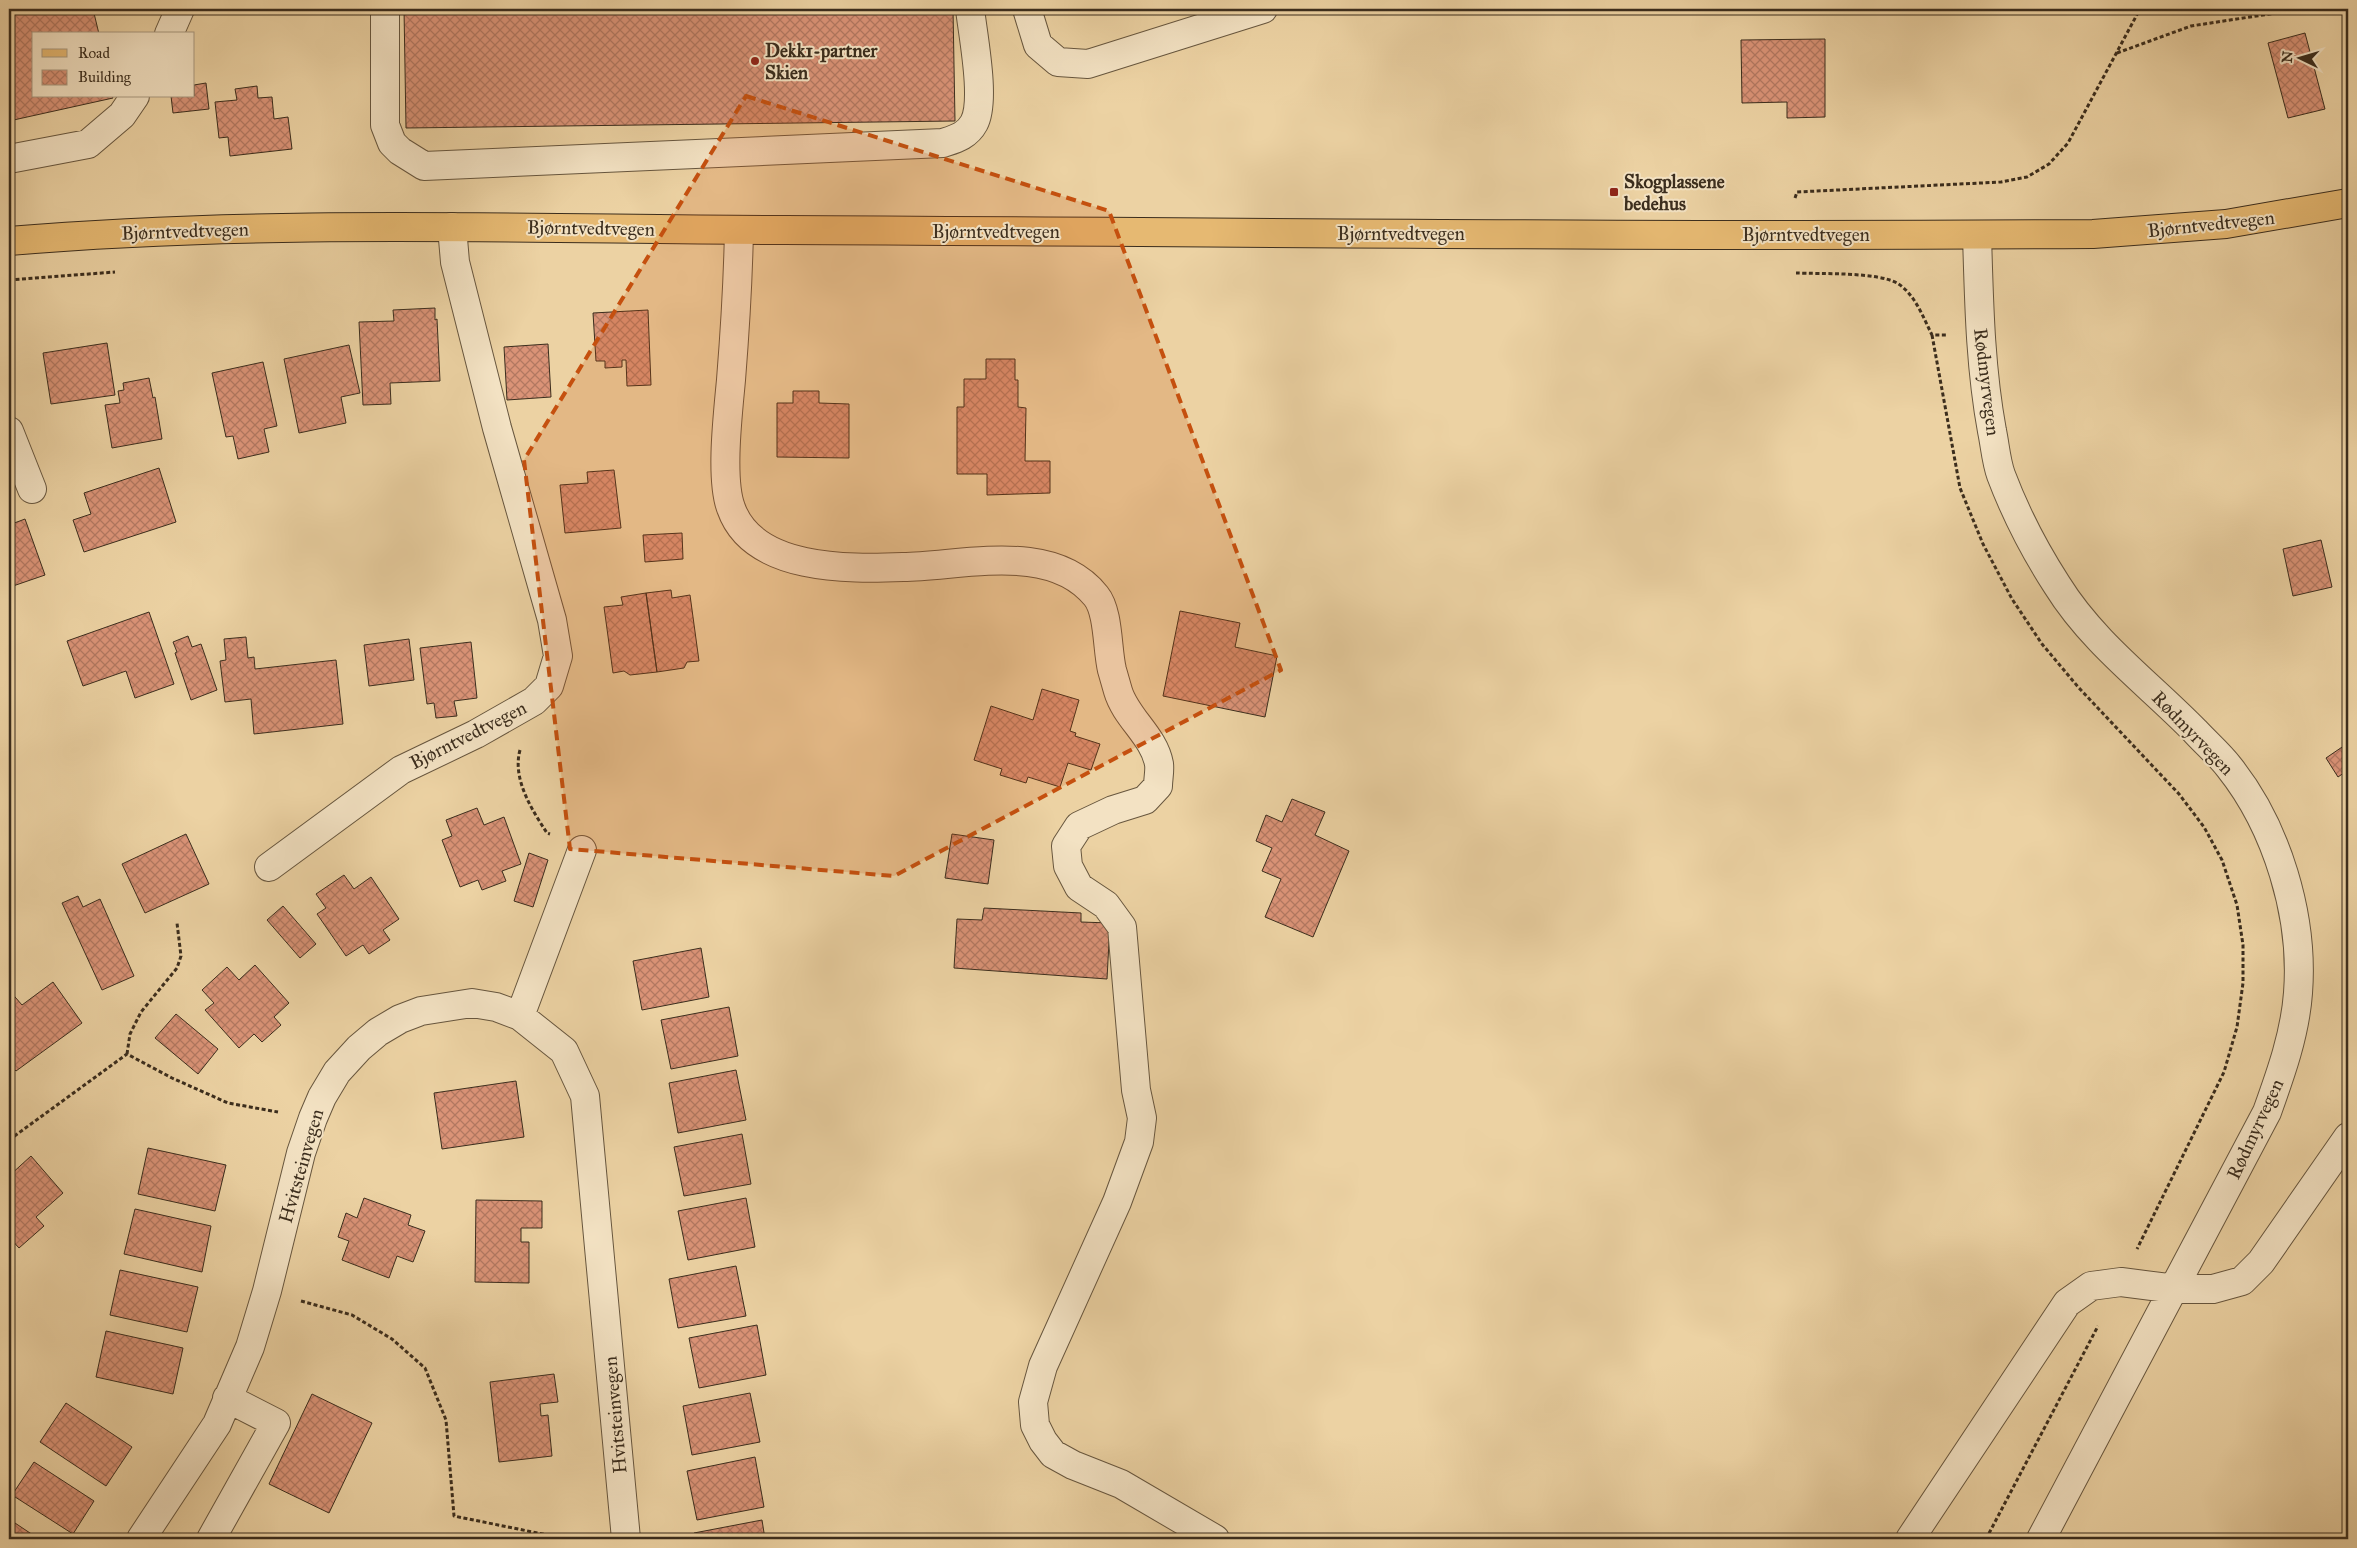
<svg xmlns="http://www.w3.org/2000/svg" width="2357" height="1548" viewBox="0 0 2357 1548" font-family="'IM FELL Great Primer',serif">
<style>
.building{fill:url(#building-cross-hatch);stroke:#3b2d1d}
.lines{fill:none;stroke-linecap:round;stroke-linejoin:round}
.minor-casing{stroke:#67563e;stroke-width:30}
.major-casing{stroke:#3b2d1d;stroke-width:30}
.path{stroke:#3b2d1d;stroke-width:3;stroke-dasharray:4 2.5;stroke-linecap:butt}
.minor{stroke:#f3e2c3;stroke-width:28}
.major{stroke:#e6b972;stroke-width:28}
.marked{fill:#c5500f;fill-opacity:0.2;stroke:#c5500f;stroke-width:4;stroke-dasharray:10 6;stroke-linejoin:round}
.poi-dot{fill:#8f2418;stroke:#f3e2c3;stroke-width:2}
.labels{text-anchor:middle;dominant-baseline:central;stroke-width:4;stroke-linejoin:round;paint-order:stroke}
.poi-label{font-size:19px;font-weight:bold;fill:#3b2d1d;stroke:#f3e2c3;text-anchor:start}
.street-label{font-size:19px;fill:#3b2d1d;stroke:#f3e2c3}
</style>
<defs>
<pattern id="building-cross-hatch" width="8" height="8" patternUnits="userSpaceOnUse" patternTransform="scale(1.25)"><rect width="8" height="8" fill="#da9377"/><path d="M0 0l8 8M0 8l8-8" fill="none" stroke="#b27861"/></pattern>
</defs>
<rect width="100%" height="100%" fill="#ecd2a3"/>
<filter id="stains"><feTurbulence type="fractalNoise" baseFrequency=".004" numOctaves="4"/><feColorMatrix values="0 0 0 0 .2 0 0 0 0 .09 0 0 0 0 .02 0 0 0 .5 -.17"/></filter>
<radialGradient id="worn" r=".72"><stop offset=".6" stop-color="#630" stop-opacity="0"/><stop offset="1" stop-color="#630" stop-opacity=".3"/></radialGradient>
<!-- building -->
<path class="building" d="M9,9H93L99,34H34V96H112L113,98L9,121Z
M404,9H953L955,121L406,128Z
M2305,33L2325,109L2288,118L2268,43Z
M1825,39V117L1787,118V102L1742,103L1741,40Z
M206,83L209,109L173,113L171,96H194V85Z
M257,86L258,98L272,97L274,119L288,117L292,149L230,156L228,137L219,138L215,102L237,100L235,89Z
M435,308V320L437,319L440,381L390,383L391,404L363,405L359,322L394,321L393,310Z
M648,310L651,385L627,386L626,360H622V367L605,368V361H596L593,313Z
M107,343L115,395L51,404L43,353Z
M548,344L551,397L507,400L504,347Z
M349,345L360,393L341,397L346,423L299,433L284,359Z
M986,359H1015V380H1018V407L1026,408L1025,461H1050V493L987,495V474H957V407H964V379H986Z
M263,362L277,426L264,429L269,452L238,459L233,436L226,437L212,373Z
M149,378L153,398L155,397L162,439L112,448L105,405L120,403L118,391L124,390L123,383Z
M793,391H819V403L849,404V458L777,457V403H793Z
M159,468L176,522L84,552L73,520L91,514L84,493Z
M614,470L621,528L565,533L560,485L588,483L587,472Z
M25,519L45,575L13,586L14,588L9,590V525Z
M682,533L683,559L645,562L643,535Z
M2321,540L2332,587L2293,596L2283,549Z
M671,590L672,598L690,595L699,661L687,662L684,668L657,672L646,593Z
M646,593L657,672L630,675L624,671L613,673L604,607L623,605L621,597Z
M1180,611L1240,623L1235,647L1277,656L1265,717L1163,696Z
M149,612L174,684L135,698L126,671L83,686L67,641Z
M188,636L192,647L201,644L217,690L191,700L175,653L177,652L173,642Z
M246,637L248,658L254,657L255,669L336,660L343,724L254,734L251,699L225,702L220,661L226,660L224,639Z
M409,639L414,680L369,686L364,645Z
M471,642L477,698L454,701L457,716L436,718L434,703L427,704L420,648Z
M1042,689L1079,700L1070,731L1076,733L1075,736L1100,744L1091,770L1068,763L1060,787L1028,777L1026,783L1000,775L1002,769L974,760L991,706L1033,720Z
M2348,743V770L2338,777L2326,758Z
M1292,799L1325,812L1315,835L1349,851L1313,937L1265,917L1281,879L1262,871L1272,848L1256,841L1266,815L1282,822Z
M477,808L484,825L504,817L521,864L502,871L506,881L482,890L478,880L460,887L442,840L452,836L446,820Z
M186,834L209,884L145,913L122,864Z
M952,834L994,840L988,884L945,878Z
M529,853L548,860L533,907L514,901Z
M344,875L354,889L371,877L399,919L383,930L390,940L369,954L363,945L346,956L317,914L326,908L316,894Z
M78,896L83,907L100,899L134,976L102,990L62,903Z
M283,906L316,944L300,958L267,920Z
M984,908L1081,913V922L1110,923L1107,979L954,968L957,919L982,920Z
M701,948L709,997L642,1010L633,961Z
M255,965L289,1003L274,1017L281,1025L262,1042L254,1034L239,1048L205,1010L214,1003L202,990L227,967L239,980Z
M53,982L82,1023L16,1071L14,1069L9,1073V990L22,1005Z
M729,1007L738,1056L671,1069L661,1020Z
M176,1014L218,1049L198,1074L155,1038Z
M736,1070L746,1120L678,1133L669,1083Z
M516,1081L524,1137L442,1149L434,1093Z
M742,1134L751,1184L684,1196L674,1147Z
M148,1148L226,1165L215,1211L138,1194Z
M31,1156L63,1193L36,1217L44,1226L19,1248L9,1237V1176Z
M364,1198L411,1215L408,1225L425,1231L413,1262L397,1256L389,1278L342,1260L349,1241L338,1237L346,1213L357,1218Z
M746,1198L755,1247L688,1260L678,1211Z
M476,1200L542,1201V1228H521V1242H529V1283L475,1282Z
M135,1209L211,1226L202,1272L124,1254Z
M736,1266L746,1316L678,1328L669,1279Z
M120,1270L198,1287L187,1332L110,1315Z
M757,1325L766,1375L699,1388L689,1338Z
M106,1331L183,1348L173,1394L96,1377Z
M554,1374L558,1402L540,1404L541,1416L548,1415L552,1456L499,1462L490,1382Z
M750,1393L760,1442L692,1455L683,1406Z
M312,1394L372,1423L329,1513L269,1484Z
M66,1403L132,1447L106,1486L40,1442Z
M755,1457L764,1507L697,1520L687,1471Z
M34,1462L94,1501L73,1534L12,1495Z
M9,1519L39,1539H9Z
M762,1520L765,1539H695L694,1533Z"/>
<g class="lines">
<!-- minor casing -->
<g class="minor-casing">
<path id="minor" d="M385,9V125L392,143L400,151L424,166L943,143C955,139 967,136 974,123C986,101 973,36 970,9
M1027,9L1038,45L1058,62L1088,64L1263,9
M169,34L180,9
M9,159L88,144L122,115L135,96
M739,230C738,280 735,330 731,380C728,413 720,479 731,508C753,571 848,569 903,567C964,566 1052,541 1096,596C1109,612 1107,650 1112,670C1114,677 1116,684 1118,691C1126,718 1154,736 1159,764C1160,771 1158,779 1158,786L1145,800L1113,810L1079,826L1066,846L1068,866L1079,887L1106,905L1122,927L1136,1090L1142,1118L1139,1142L1117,1202L1043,1366L1033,1402L1035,1425L1043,1441L1053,1454L1073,1465L1121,1484L1215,1539
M1977,235C1979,301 1980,366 1992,431C1995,445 1996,461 2001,475C2015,512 2035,551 2057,585C2093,643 2148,683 2195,731C2206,743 2219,754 2229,767C2277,827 2304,916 2298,993C2295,1034 2281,1073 2267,1112L2041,1539
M9,431L32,489
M269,867L401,770L476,734L534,701L549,686L558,656L552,620L497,428L455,262L452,227
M520,1016L582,850
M141,1539L217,1424L250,1347L267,1291L301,1153L313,1118L322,1097L337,1072L359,1048L378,1032L400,1019L421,1011L472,1003L496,1007L520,1016L564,1051L585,1096L626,1539
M211,1539L276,1423L227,1398
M1910,1539L2067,1303L2091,1286L2121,1282L2176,1289H2213L2242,1281L2261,1262L2348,1137"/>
</g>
<!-- major casing -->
<g class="major-casing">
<path id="major" d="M9,241C266,219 525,229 784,230C1220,232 1657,237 2093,234L2226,224L2348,203"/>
</g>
<!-- path -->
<path class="path" d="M2117,53L2191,26L2302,9
M1795,198L1797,192L2001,182L2027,177L2049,164L2068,143L2140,9
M1796,273C1821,274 1877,272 1897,283C1915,294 1923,317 1932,335H1946
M9,280L115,272
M1932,335L1960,488L1983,544L2012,599L2042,644L2079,688L2179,794L2204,827L2222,860L2237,905L2243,945V983L2237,1027L2224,1072L2137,1249
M520,750C512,779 532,810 547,833L550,834
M127,1054L130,1034L141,1012L177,968L181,956L177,923
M9,1140L127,1054L172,1078L228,1103L278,1112
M301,1301L352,1315L392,1339L425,1368L446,1420L454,1516L567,1539
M1986,1539L2098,1326"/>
<!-- minor -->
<use href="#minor" class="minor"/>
<!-- major -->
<use href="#major" class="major"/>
</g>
<!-- marked area -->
<path class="marked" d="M746,96L1109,211L1281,670L894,876L570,849L524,460Z"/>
<!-- markers -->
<g class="poi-dot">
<circle cx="755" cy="61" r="5"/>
<rect x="1609" y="187" width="10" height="10" rx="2.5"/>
</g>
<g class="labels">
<!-- poi labels -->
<g class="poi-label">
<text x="765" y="50">Dekk1-partner<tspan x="765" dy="22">Skien</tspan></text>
<text x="1624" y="181">Skogplassene<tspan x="1624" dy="22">bedehus</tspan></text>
</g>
<!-- street labels -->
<g class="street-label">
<text transform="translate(2211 224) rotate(-6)">Bjørntvedtvegen</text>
<text transform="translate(591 228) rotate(1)">Bjørntvedtvegen</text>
<text transform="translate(185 231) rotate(-2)">Bjørntvedtvegen</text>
<text x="996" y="231">Bjørntvedtvegen</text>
<text x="1401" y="233">Bjørntvedtvegen</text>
<text x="1806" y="234">Bjørntvedtvegen</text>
<text transform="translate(1987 382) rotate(83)">Rødmyrvegen</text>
<text transform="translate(2193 733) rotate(46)">Rødmyrvegen</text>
<text transform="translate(468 735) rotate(-27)">Bjørntvedtvegen</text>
<text transform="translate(2255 1129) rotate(-65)">Rødmyrvegen</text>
<text transform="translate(301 1166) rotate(-74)">Hvitsteinvegen</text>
<text transform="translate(615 1415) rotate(-95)">Hvitsteinvegen</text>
</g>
</g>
<!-- margin -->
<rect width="2357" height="1548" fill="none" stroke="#ecd2a3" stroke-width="30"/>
<rect x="10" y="10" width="2337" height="1528" fill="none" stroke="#3b2d1d" stroke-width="2.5"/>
<rect x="15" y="15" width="2327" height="1518" fill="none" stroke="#3b2d1d"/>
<!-- legend -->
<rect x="32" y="32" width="162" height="65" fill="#f3e2c3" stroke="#a99a81"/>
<rect x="42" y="49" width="25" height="8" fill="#e6b972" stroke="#a99a81"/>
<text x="78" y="58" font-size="15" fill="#3b2d1d">Road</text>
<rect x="42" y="70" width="25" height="15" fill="url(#building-cross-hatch)" stroke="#a99a81"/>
<text x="78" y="82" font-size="15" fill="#3b2d1d">Building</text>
<!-- north arrow -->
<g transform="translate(2300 58) rotate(275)" stroke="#f3e2c3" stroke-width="4" paint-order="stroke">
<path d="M0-4L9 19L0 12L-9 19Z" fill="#3b2d1d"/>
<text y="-8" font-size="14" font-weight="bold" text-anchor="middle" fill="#3b2d1d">N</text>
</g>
<rect width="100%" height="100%" filter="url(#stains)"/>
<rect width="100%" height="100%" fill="url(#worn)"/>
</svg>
